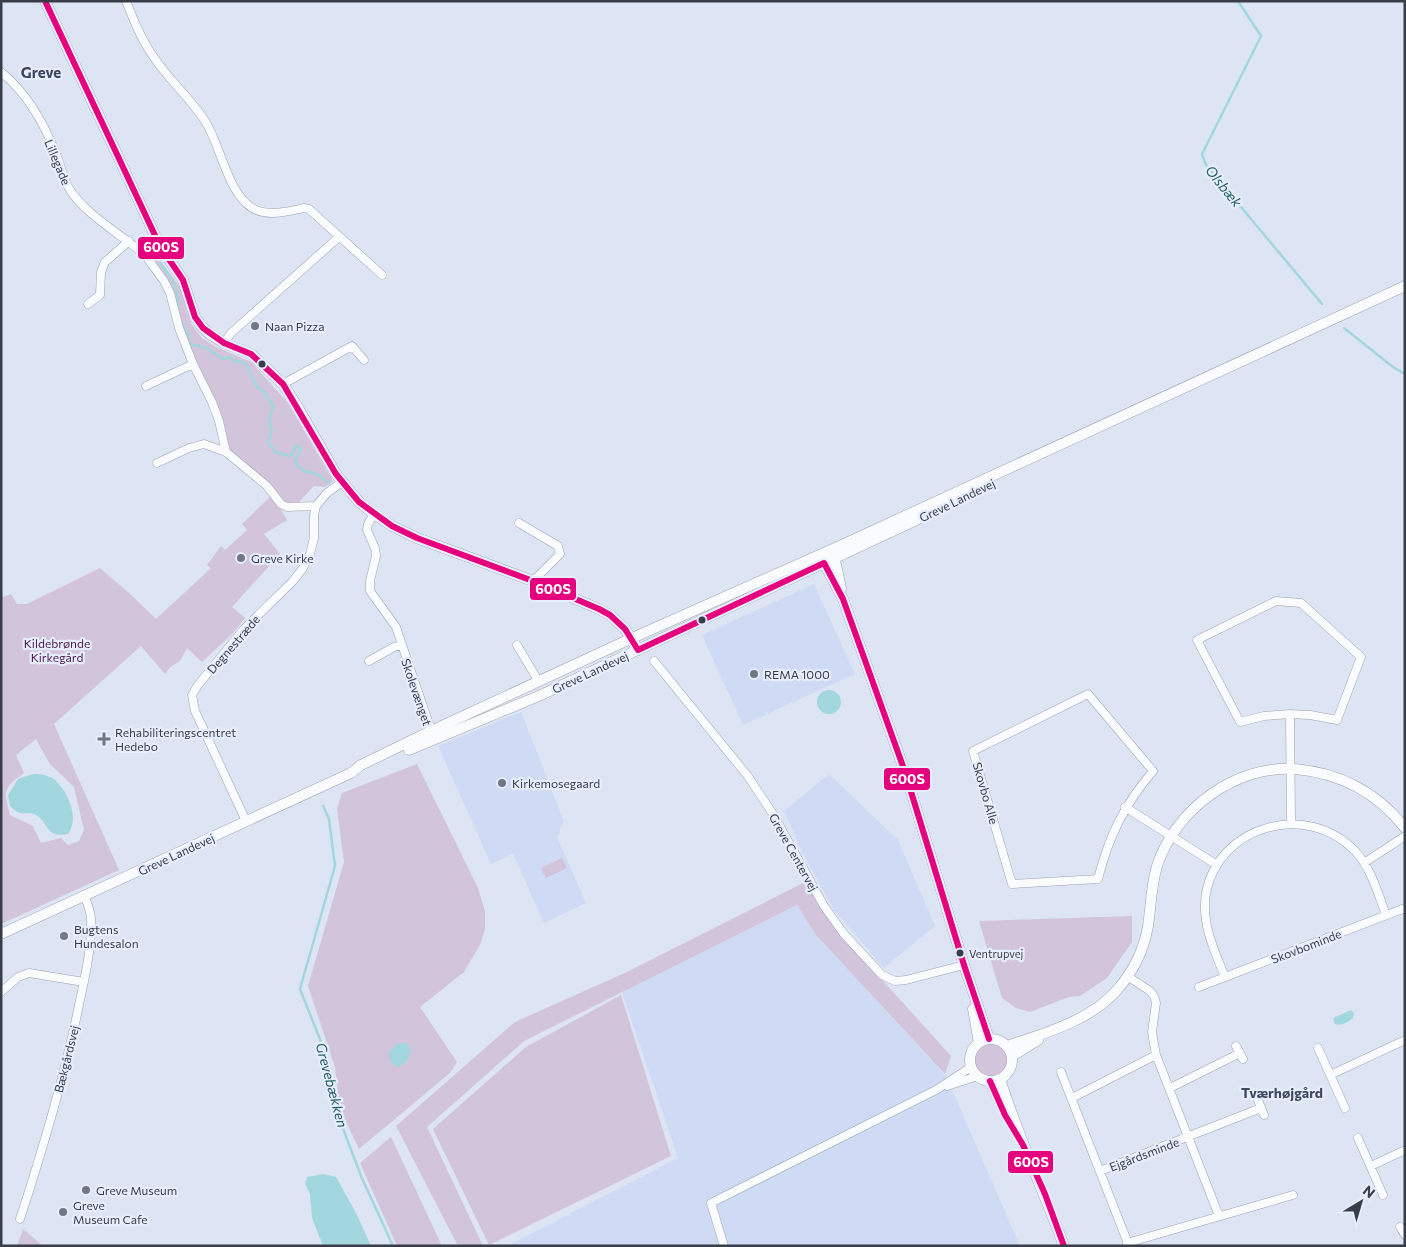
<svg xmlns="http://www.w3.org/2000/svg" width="1406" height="1247" viewBox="0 0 1406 1247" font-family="Commissioner,sans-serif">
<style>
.built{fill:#cfdbf5}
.green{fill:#d2c4db;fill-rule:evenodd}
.water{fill:#a3d7df}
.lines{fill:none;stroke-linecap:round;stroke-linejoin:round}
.stream{stroke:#a3d7df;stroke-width:2.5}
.minor-casing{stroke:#9da2ae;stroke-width:9}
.tertiary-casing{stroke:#9da2ae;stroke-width:11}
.minor{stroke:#fafbfd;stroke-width:8}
.tertiary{stroke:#fafbfd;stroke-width:10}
.bus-1-casing{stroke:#e6eefe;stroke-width:10}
.bus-1{stroke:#e5007d;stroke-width:6}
.poi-dot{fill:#727784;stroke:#e6eefe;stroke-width:2}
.bus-dot{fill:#383d48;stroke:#e6eefe;stroke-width:2}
.labels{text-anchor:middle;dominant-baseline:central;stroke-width:4.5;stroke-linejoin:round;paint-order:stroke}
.bus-label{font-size:11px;fill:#383d48;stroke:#e6eefe;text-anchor:start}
.street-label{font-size:12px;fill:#383d48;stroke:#e6eefe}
.poi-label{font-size:12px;fill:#383d48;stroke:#e6eefe;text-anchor:start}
.park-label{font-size:12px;fill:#491849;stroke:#e6eefe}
.water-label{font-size:14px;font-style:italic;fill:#235e63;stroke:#e6eefe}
.neighbourhood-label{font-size:14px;font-weight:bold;fill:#3d475d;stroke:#e6eefe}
.quarter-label{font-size:15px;font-weight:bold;fill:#3d475d;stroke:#e6eefe}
.line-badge{stroke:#e6eefe;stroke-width:2}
.badge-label{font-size:14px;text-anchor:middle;font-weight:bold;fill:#fff}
</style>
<rect width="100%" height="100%" fill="#dde4f3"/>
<!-- built -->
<path class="built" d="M814,584L855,674L743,725L702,635Z
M521,712L564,821L557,837L586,903L544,923L513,854L491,864L438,746Z
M829,774L898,840L935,926L884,968L834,910L803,854L784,811Z
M797,905L816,935L946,1076L1020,1246H507L678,1158L622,992Z"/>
<!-- green -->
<path class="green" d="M159,259L180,287L187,312L192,325L202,338L214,346L251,362L289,404L333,481L325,487L314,486L296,505H288L282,500L267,481L228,451L213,397L186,339L168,281L154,262Z
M272,495L287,520L264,534L280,554L232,607L245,618L233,633L202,662L187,648L180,661L170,667L165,674L141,646L54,724L119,870L1,924V598L11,594L17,604H27L100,568L129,593L156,619L211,568L207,565L221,546L225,550L247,530L242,524ZM36,739L50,764L74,787L84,830L79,841L68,845L61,838L41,843L33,826L10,815C4,790 2,789 24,773L16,755Z
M417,764L478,888L485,911V929L481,943L464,972L420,1007L457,1062L450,1073L359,1149L340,1109L335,1067L308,986L344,862L337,809L342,793Z
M562,858L567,868L546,878L541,868Z
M807,881L837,930L951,1056L945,1074L816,935L797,905L524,1041L427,1127L483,1246H458L396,1126L515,1022L627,972Z
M1132,916V942L1107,978L1080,996L1069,997L1030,1012L1016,1008L1002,998L979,921Z
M621,995L671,1156L489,1245L433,1129L526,1047Z
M973 1060a19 19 0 1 1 38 0a19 19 0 1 1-38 0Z
M391,1137L442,1246H397L360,1163Z
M23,1229L43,1246H17Z"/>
<!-- water -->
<path class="water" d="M817 702a12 12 0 1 1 24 0a12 12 0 1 1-24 0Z
M33,774C41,774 49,775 55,780C68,792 80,818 68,834C45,838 50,824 36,815C31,812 25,814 20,813C16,812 13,809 10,806L8,795L18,779Z
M1351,1010L1354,1013L1353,1018C1347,1023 1342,1026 1335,1024L1333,1018Z
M398,1043H407L411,1051L406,1062L399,1067C391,1066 389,1059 389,1052Z
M324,1174L336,1177L356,1213L371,1246H323L312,1218L310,1194L305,1184L307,1177Z"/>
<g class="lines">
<!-- stream -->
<path class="stream" d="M1238,1L1261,36L1202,154L1206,165L1322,304
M160,263C173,279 178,287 178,308
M181,321L184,329L189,335L188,341L190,344L207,348L223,359L229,357L236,362L240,361L247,366L257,387L263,391L273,405C273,410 271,413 270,417C268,429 276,426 268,442L275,452L289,456H291L296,446L299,447L301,449L295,460L297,466L306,472L315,473L329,483
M1344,328L1393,367L1405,374
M323,806L329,819L335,866L300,989L327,1057L337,1113L361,1176L393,1246"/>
<!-- minor casing -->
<g class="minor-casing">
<path id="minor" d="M126,1C134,21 142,41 155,59C170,81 191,99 205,121C220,145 226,184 246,203C262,219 285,212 304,208L309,209L382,275
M1,72C27,93 44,123 56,154C61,165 63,180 70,190C86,215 122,235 145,255
M160,246L145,255L164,281L170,293L179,328L193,364L212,402L219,421L226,452
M88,304L100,295L101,272L105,262L129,241
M224,343L231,333L339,237
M283,384L352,346L364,360
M146,386L193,364
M157,463L189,448L204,444L226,452L267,486L281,504L287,507L316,506
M374,514L368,524L367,530L375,548L376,556L370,581V591L396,627L433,736
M519,523L558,546L560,554L533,581
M517,645L539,682
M369,661L394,647L401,645
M654,661L747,775L773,814L824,906L844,934L882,975L895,981L906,980L964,965
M1088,694L1153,771C1124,805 1109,836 1098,879L1012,884L973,751Z
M1290,714L1264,716L1240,722L1197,640L1276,601L1301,603L1361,657L1337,720L1310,715L1290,714L1291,823
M1125,807L1217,865
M246,821L195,711L192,695L198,685L243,630L293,581L303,568L310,554L314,538V516L316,506L327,493L342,482
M1364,863L1405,836
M1127,976L1150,991L1154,996L1156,1003L1152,1032L1156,1055L1219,1216
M1225,977C1214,950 1201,923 1206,893C1219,825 1307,801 1355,851C1371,868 1378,893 1386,915
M1199,987L1405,908
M1,992L18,977L29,973L84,982
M1236,1046L1243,1059
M1318,1048L1345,1108
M1061,1072L1129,1246
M1330,1075L1405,1040
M947,1086L978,1076
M1170,1088L1240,1053
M1072,1098L1156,1055
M1258,1100L1264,1115
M1358,1138L1383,1195
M1371,1166L1405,1150
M1100,1171L1261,1108
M20,1219C43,1149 64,1078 79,1005C85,977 92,947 91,918C90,910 88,904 84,896
M1400,1227L1405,1235
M1127,1243L1293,1195
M724,1246L711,1203L936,1090L971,1067"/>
</g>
<!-- tertiary casing -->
<g class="tertiary-casing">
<path id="tertiary" d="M45,1L160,246L183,280L195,317L203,328L211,335L224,343L251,354L283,384L297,406L336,474L359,502L374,514L392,526L417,538L533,581L599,609L610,615L625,629L638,650
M833,551L841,588
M822,559L843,599L905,772L964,965L989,1039
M409,750L541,695L955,502L986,486
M1,934L351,773L361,765L431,731L630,639L844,544L1405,286
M973,1009L979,1043
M970 1060a21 21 0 1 1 42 0a21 21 0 1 1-42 0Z
M1007,1046C1045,1033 1090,1021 1117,990C1133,972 1144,949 1148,926C1151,906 1151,886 1157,866C1175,810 1235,765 1295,769C1340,773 1377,792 1405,828
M1012,1056L1038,1040
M1000,1079C1018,1136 1043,1190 1064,1246
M990,1081L1008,1119"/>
</g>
<!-- minor -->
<use href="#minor" class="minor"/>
<!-- tertiary -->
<use href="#tertiary" class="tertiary"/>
<!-- bus-1 casing -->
<g class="bus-1-casing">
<path id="bus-1" d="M45,1L160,246L183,280L195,317L203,328L224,343L251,354L283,384L336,474L359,502L392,526L417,538L533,581L599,609L610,615L625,629L638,650L824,563L843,599L905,772L964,965L989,1039
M990,1081L1005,1115L1023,1145L1045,1194L1064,1246"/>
</g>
<!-- bus-1 -->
<use href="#bus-1" class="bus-1"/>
</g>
<!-- markers -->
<g class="poi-dot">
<circle cx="255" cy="326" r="5"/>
<circle cx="241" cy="558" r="5"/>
<circle cx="754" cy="674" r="5"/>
<path d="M101.5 731.5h5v5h5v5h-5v5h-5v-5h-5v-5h5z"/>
<circle cx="502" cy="783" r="5"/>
<circle cx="64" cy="936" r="5"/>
<circle cx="86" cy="1190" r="5"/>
<circle cx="63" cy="1212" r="5"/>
</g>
<g class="bus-dot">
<circle cx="262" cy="364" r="4.5"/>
<circle cx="702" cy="620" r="4.5"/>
<circle cx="960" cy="953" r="4.5"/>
</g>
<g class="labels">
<!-- bus labels -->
<g class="bus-label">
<text x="969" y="953">Ventrupvej</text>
</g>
<!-- street labels -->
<g class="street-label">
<text transform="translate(58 162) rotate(67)">Lillegade</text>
<text transform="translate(957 500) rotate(-26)">Greve Landevej</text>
<text transform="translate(233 644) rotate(-49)">Degnestræde</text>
<text transform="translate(590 672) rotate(-25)">Greve Landevej</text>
<text transform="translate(417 692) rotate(71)">Skolevænget</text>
<text transform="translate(986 793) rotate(74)">Skovbo Alle</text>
<text transform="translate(794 852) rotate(61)">Greve Centervej</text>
<text transform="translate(176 854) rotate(-25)">Greve Landevej</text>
<text transform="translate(1306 946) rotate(-21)">Skovbominde</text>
<text transform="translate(66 1059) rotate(-76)">Bækgårdsvej</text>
<text transform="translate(1144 1154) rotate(-21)">Ejgårdsminde</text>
</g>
<!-- poi labels -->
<g class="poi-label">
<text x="265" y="326">Naan Pizza</text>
<text x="251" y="558">Greve Kirke</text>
<text x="764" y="674">REMA 1000</text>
<text x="115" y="732">Rehabiliteringscentret<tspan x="115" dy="14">Hedebo</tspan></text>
<text x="512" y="783">Kirkemosegaard</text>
<text x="74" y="929">Bugtens<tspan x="74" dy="14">Hundesalon</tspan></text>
<text x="96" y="1190">Greve Museum</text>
<text x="73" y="1205">Greve<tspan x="73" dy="14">Museum Cafe</tspan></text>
</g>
<!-- park labels -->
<g class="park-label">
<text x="57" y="643">Kildebrønde<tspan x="57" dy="14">Kirkegård</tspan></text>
</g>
<!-- water labels -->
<g class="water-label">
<text transform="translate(1224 186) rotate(51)">Olsbæk</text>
<text transform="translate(332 1085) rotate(75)">Grevebækken</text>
</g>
<!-- neighbourhood labels -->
<g class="neighbourhood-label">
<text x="1282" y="1092">Tværhøjgård</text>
</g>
<!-- quarter labels -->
<g class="quarter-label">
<text x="41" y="72">Greve</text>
</g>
</g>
<g class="line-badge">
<rect x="137" y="236" width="48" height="24" rx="5" fill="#e5007d"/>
<rect x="529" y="577" width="48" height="24" rx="5" fill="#e5007d"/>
<rect x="883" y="767" width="48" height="24" rx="5" fill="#e5007d"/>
<rect x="1007" y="1150" width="47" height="24" rx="5" fill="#e5007d"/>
</g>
<g class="badge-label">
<text x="161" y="252">600S</text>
<text x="553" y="594">600S</text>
<text x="907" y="784">600S</text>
<text x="1031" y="1167">600S</text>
</g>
<!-- border -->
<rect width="1406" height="1247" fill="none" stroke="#383d48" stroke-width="5"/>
<!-- north arrow -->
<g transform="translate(1361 1202) rotate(38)" stroke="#e6eefe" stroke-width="4" paint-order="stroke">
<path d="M0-4L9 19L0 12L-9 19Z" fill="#383d48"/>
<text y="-8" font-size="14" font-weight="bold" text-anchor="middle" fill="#383d48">N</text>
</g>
</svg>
